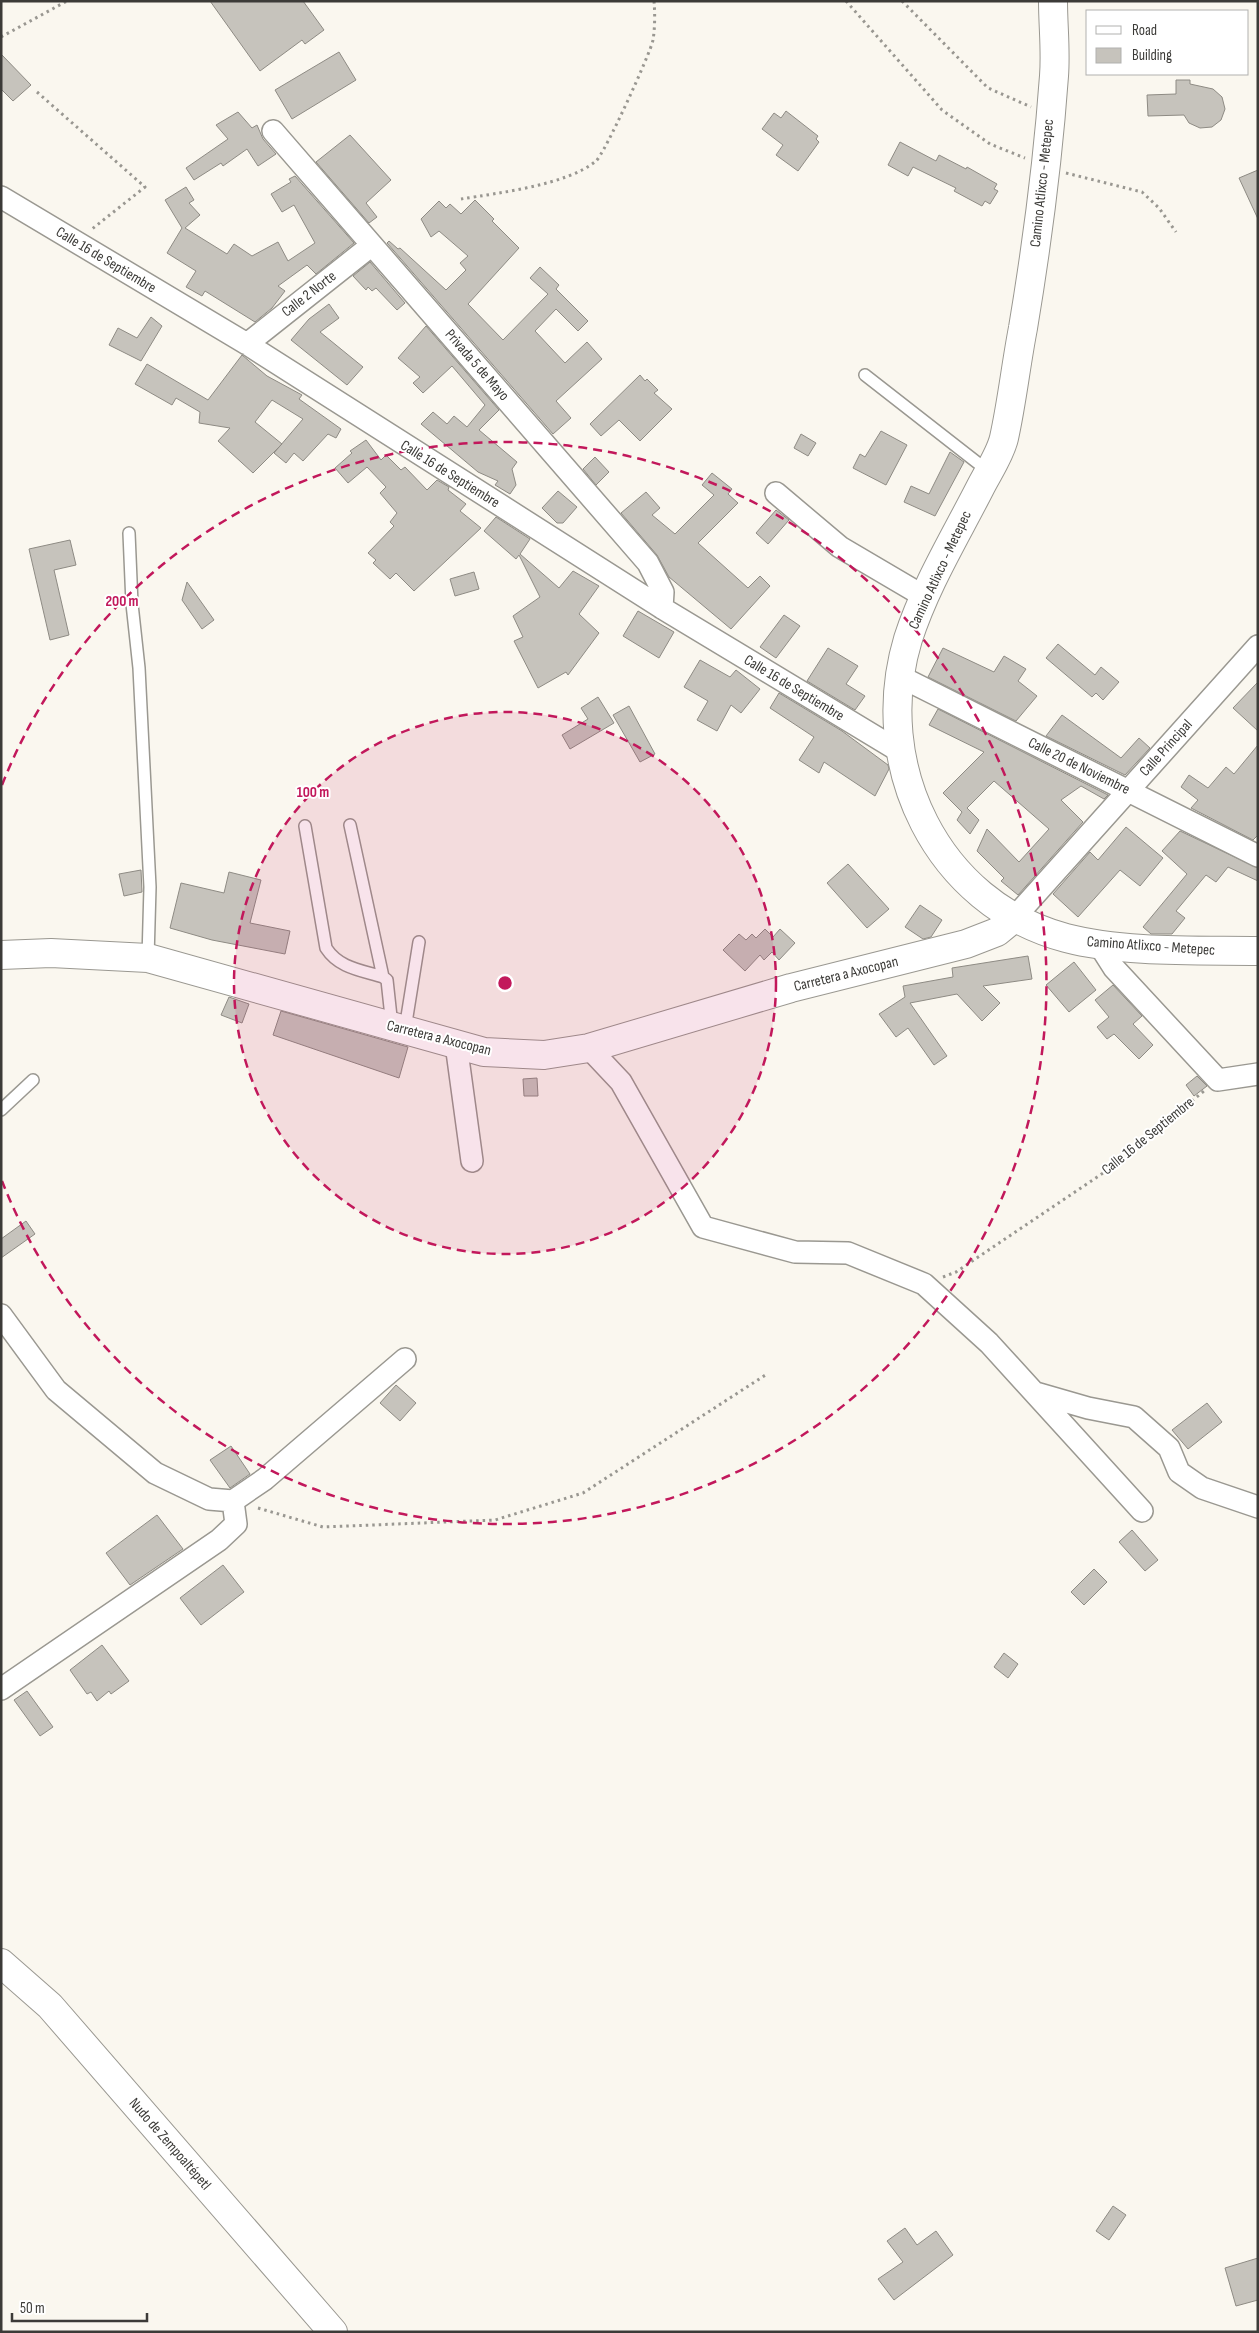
<svg xmlns="http://www.w3.org/2000/svg" width="1259" height="2333" viewBox="0 0 1259 2333" font-family="'Sofia Sans Condensed',sans-serif">
  <style>
    .building { fill: #c6c3bc; stroke: #8e8b84 }
    .lines { fill: none; stroke-linecap: round; stroke-linejoin: round }
    .lane-casing { stroke: #9a9891; stroke-width: 14 }
    .street-casing { stroke: #9a9891; stroke-width: 24 }
    .secondary-casing { stroke: #9a9891; stroke-width: 30 }
    .path { stroke: #999791; stroke-width: 3; stroke-dasharray: 2.5 4; stroke-linecap: butt }
    .lane { stroke: #fff; stroke-width: 11 }
    .street { stroke: #fff; stroke-width: 21 }
    .secondary { stroke: #fff; stroke-width: 28 }
    .ring { fill: none; stroke: #c2185b; stroke-width: 2.5; stroke-dasharray: 9 6 }
    .labels { text-anchor: middle; dominant-baseline: central; stroke-width: 4; stroke-linejoin: round; paint-order: stroke }
    .street-label { font-size: 15px; fill: #3c3b38; stroke: #fff }
    .centre { fill: #c2185b; stroke: #fff; stroke-width: 2.5 }
    .ring-label { font-size: 15px; text-anchor: middle; font-weight: bold; fill: #c2185b; stroke: #fff; stroke-width: 4; stroke-linejoin: round; paint-order: stroke }
  </style>
  <rect width="100%" height="100%" fill="#faf7ef"/>
  <path class="building" d="M 210,1 L 303,1 L 324,30 L 305,44 L 302,40 L 260,71 Z
    M 339,52 L 356,80 L 292,119 L 275,90 Z
    M 1,54 L 31,85 L 13,101 L 1,89 Z
    M 1176,80 L 1190,80 L 1190,84 L 1213,89 L 1222,97 L 1225,109 L 1221,120 L 1212,127 L 1200,128 L 1189,123 L 1184,115 L 1148,116 L 1147,95 L 1176,94 Z
    M 786,111 L 818,136 L 816,139 L 819,142 L 798,171 L 776,155 L 783,145 L 762,129 L 774,113 L 781,118 Z
    M 238,112 L 252,128 L 257,125 L 263,139 L 276,154 L 258,166 L 247,149 L 223,166 L 221,163 L 194,180 L 186,168 L 228,139 L 216,125 Z
    M 350,135 L 391,180 L 366,203 L 377,217 L 369,223 L 316,162 Z
    M 900,142 L 936,161 L 939,155 L 966,169 L 967,167 L 997,184 L 994,189 L 998,191 L 990,204 L 985,201 L 982,206 L 954,191 L 956,188 L 913,167 L 908,176 L 888,165 Z
    M 1258,170 L 1258,219 L 1239,178 Z
    M 295,176 L 354,243 L 316,274 L 307,265 L 278,286 L 285,291 L 272,308 L 255,322 L 205,291 L 202,296 L 186,287 L 196,271 L 167,253 L 182,228 L 165,200 L 186,187 L 194,200 L 189,203 L 200,215 L 185,228 L 227,254 L 234,244 L 252,256 L 278,242 L 288,261 L 315,243 L 294,205 L 282,212 L 271,194 L 291,182 L 289,179 Z
    M 475,200 L 494,219 L 492,221 L 519,248 L 468,304 L 503,340 L 548,294 L 530,278 L 540,267 L 559,285 L 556,289 L 588,321 L 578,331 L 556,309 L 535,331 L 565,363 L 587,342 L 602,359 L 556,401 L 571,418 L 553,434 L 387,243 L 389,241 L 398,249 L 400,248 L 446,290 L 466,270 L 460,263 L 468,256 L 439,231 L 431,237 L 421,219 L 439,201 L 446,208 L 450,204 L 461,214 Z
    M 370,262 L 405,303 L 397,310 L 376,288 L 372,291 L 368,287 L 366,290 L 353,276 Z
    M 329,304 L 339,318 L 320,332 L 363,367 L 347,385 L 291,340 L 309,319 Z
    M 151,317 L 162,326 L 141,361 L 109,345 L 118,328 L 137,338 Z
    M 426,326 L 499,410 L 479,430 L 517,462 L 512,469 L 516,485 L 510,494 L 495,485 L 498,481 L 478,472 L 421,424 L 433,412 L 447,424 L 454,416 L 467,427 L 485,405 L 452,366 L 423,393 L 413,383 L 420,377 L 398,358 Z
    M 242,355 L 267,376 L 302,395 L 299,399 L 341,429 L 336,438 L 328,434 L 303,461 L 294,453 L 286,463 L 274,453 L 303,419 L 272,400 L 255,422 L 282,444 L 253,473 L 218,441 L 230,428 L 199,423 L 200,412 L 176,398 L 172,405 L 135,384 L 147,364 L 208,400 Z
    M 640,375 L 645,381 L 647,379 L 658,390 L 654,393 L 672,409 L 640,441 L 619,420 L 601,436 L 590,424 Z
    M 881,431 L 907,445 L 886,485 L 853,468 L 860,454 L 865,457 Z
    M 801,434 L 816,443 L 808,456 L 794,448 Z
    M 366,440 L 381,460 L 386,455 L 401,470 L 405,467 L 427,490 L 437,480 L 449,487 L 448,490 L 466,504 L 460,511 L 481,528 L 414,591 L 396,573 L 390,579 L 373,563 L 376,560 L 368,553 L 394,526 L 390,522 L 397,513 L 380,493 L 386,487 L 367,467 L 348,483 L 335,468 L 352,453 L 350,451 Z
    M 950,452 L 964,462 L 935,516 L 904,502 L 911,486 L 929,494 Z
    M 595,457 L 609,472 L 596,485 L 583,469 Z
    M 712,473 L 732,489 L 728,494 L 738,503 L 698,543 L 748,588 L 760,576 L 770,586 L 731,629 L 669,577 L 657,555 L 621,513 L 646,492 L 660,508 L 652,515 L 675,534 L 714,495 L 702,485 Z
    M 558,491 L 577,507 L 563,523 L 557,523 L 542,508 Z
    M 776,510 L 789,520 L 768,544 L 756,533 Z
    M 496,517 L 530,539 L 520,554 L 559,588 L 573,571 L 599,586 L 579,614 L 599,633 L 568,675 L 566,672 L 538,688 L 514,641 L 523,637 L 513,616 L 540,597 L 519,555 L 516,559 L 484,531 Z
    M 70,540 L 76,565 L 54,570 L 69,635 L 50,640 L 29,549 Z
    M 474,572 L 479,589 L 455,596 L 450,579 Z
    M 187,582 L 214,620 L 202,629 L 182,600 Z
    M 638,611 L 674,632 L 659,658 L 623,636 Z
    M 784,615 L 800,626 L 776,658 L 760,647 Z
    M 1058,644 L 1095,675 L 1101,667 L 1119,682 L 1103,700 L 1096,693 L 1092,697 L 1046,658 Z
    M 828,648 L 858,666 L 846,684 L 865,696 L 855,710 L 807,681 Z
    M 943,648 L 994,672 L 1004,656 L 1026,669 L 1018,681 L 1037,696 L 1016,721 L 928,677 Z
    M 700,660 L 730,677 L 736,670 L 760,689 L 741,713 L 731,705 L 717,731 L 697,720 L 708,701 L 684,687 Z
    M 1258,682 L 1258,731 L 1233,708 Z
    M 779,693 L 842,731 L 888,765 L 889,769 L 875,796 L 824,762 L 819,773 L 799,760 L 814,737 L 770,708 Z
    M 598,697 L 614,723 L 570,749 L 562,735 L 588,719 L 581,708 Z
    M 629,706 L 655,754 L 640,762 L 613,715 Z
    M 938,709 L 1108,795 L 1104,799 L 1081,786 L 1061,800 L 1083,822 L 1018,895 L 1001,881 L 1004,878 L 977,851 L 987,829 L 1019,862 L 1049,829 L 994,781 L 967,808 L 979,820 L 970,834 L 957,820 L 962,812 L 943,793 L 984,752 L 929,725 Z
    M 1062,715 L 1121,758 L 1139,738 L 1150,748 L 1125,775 L 1046,736 Z
    M 1258,745 L 1258,835 L 1253,840 L 1193,809 L 1191,808 L 1198,800 L 1181,787 L 1189,775 L 1208,788 L 1226,767 L 1234,774 Z
    M 1126,827 L 1163,858 L 1140,886 L 1120,870 L 1078,917 L 1053,894 L 1090,852 L 1098,860 Z
    M 1180,831 L 1258,868 L 1258,881 L 1228,867 L 1216,882 L 1206,875 L 1176,911 L 1185,918 L 1172,934 L 1151,934 L 1143,927 L 1187,874 L 1162,851 Z
    M 848,864 L 889,909 L 867,928 L 827,883 Z
    M 141,870 L 142,892 L 124,896 L 119,874 Z
    M 229,872 L 261,880 L 250,923 L 290,931 L 285,954 L 212,940 L 170,928 L 181,883 L 224,893 Z
    M 920,905 L 942,920 L 931,937 L 923,939 L 905,927 Z
    M 765,929 L 773,937 L 780,929 L 795,943 L 779,960 L 772,952 L 764,960 L 760,955 L 745,971 L 723,950 L 739,934 L 746,940 L 752,934 L 756,938 Z
    M 1028,956 L 1032,979 L 983,986 L 1000,1003 L 982,1021 L 957,994 L 910,1003 L 947,1056 L 934,1065 L 908,1028 L 896,1037 L 879,1014 L 905,997 L 903,986 L 953,977 L 952,968 Z
    M 1074,962 L 1096,990 L 1069,1012 L 1046,985 Z
    M 1113,985 L 1142,1016 L 1133,1024 L 1153,1045 L 1139,1059 L 1114,1034 L 1107,1039 L 1097,1027 L 1109,1017 L 1095,1000 Z
    M 229,997 L 249,1004 L 242,1023 L 221,1015 Z
    M 281,1011 L 408,1047 L 399,1078 L 273,1035 Z
    M 1197,1076 L 1207,1086 L 1194,1096 L 1186,1085 Z
    M 537,1078 L 538,1096 L 524,1096 L 523,1079 Z
    M 26,1221 L 35,1234 L 1,1258 L 1,1239 Z
    M 396,1385 L 416,1403 L 400,1421 L 380,1403 Z
    M 1207,1403 L 1222,1422 L 1188,1449 L 1172,1430 Z
    M 231,1446 L 250,1474 L 230,1488 L 210,1460 Z
    M 157,1515 L 183,1549 L 130,1585 L 106,1553 Z
    M 1132,1530 L 1158,1560 L 1145,1571 L 1119,1542 Z
    M 223,1565 L 244,1592 L 201,1625 L 180,1598 Z
    M 1094,1569 L 1107,1582 L 1084,1605 L 1071,1592 Z
    M 102,1645 L 129,1681 L 111,1694 L 109,1691 L 97,1701 L 91,1692 L 87,1694 L 70,1670 Z
    M 1004,1653 L 1018,1664 L 1008,1678 L 994,1667 Z
    M 27,1691 L 53,1727 L 40,1736 L 14,1700 Z
    M 1113,2206 L 1126,2215 L 1109,2240 L 1096,2231 Z
    M 905,2228 L 917,2245 L 936,2231 L 953,2255 L 894,2300 L 878,2279 L 903,2262 L 887,2241 Z
    M 1258,2258 L 1258,2300 L 1236,2306 L 1225,2268 Z"/>
  <g class="lines">
    <g class="lane-casing">
      <path id="lane" d="M 865,375 L 988,471
        M 129,533 L 132,604 L 139,668 L 150,887 L 148,958
        M 350,825 L 383,977
        M 305,826 L 326,948 C 339,968 360,970 383,977 L 387,980 L 392,1026
        M 405,1029 L 419,942
        M 1,1110 L 33,1080"/>
    </g>
    <g class="street-casing">
      <path id="street" d="M 273,131 L 648,563 L 663,592 L 662,608
        M 1,197 L 247,344 L 662,608 L 899,751
        M 247,344 L 372,245
        M 776,493 L 840,547 L 925,597
        M 899,676 L 1258,856
        M 1014,918 L 1258,646
        M 1100,946 L 1114,968 L 1218,1080 L 1258,1074
        M 456,1044 L 472,1161
        M 589,1048 L 621,1082 L 703,1227 L 795,1252 L 848,1253 L 924,1284 L 989,1343 L 1142,1511
        M 1,1315 L 56,1390 L 155,1473 L 209,1499 L 233,1501 L 265,1479 L 405,1359
        M 1036,1393 L 1088,1408 L 1134,1417 L 1169,1448 L 1179,1472 L 1202,1488 L 1258,1507
        M 1,1689 L 219,1540 L 236,1524 L 233,1501"/>
    </g>
    <g class="secondary-casing">
      <path id="secondary" d="M 1053,1 C 1053,26 1056,51 1054,76 C 1048,160 1037,244 1023,328 C 1016,364 1012,402 1004,438 C 1000,455 988,472 980,488 C 955,537 925,586 908,639 C 870,765 937,904 1066,938 C 1123,953 1198,950 1258,951
        M 1,955 L 51,953 L 148,958 L 484,1052 L 544,1055 L 589,1048 L 791,988 L 966,944 L 997,932 L 1014,918
        M 1,1963 L 50,2006 L 333,2332"/>
    </g>
    <path class="path" d="M 846,1 L 942,110 L 990,144 L 1025,158
      M 902,1 L 988,88 L 1031,107
      M 1,37 L 67,1
      M 37,92 L 145,187 L 92,229
      M 1066,173 L 1142,192 L 1159,208 L 1176,232
      M 461,199 C 498,193 567,185 596,161 C 604,155 651,52 653,40 C 655,28 655,13 654,1
      M 943,1277 L 956,1272 L 1112,1167 L 1204,1091
      M 258,1508 L 323,1527 L 495,1520 L 583,1493 L 767,1374"/>
    <use href="#lane" class="lane"/>
    <use href="#street" class="street"/>
    <use href="#secondary" class="secondary"/>
  </g>
  <circle cx="505" cy="983" r="271" fill="#c2185b" fill-opacity=".12"/>
  <g class="ring">
    <circle cx="505" cy="983" r="271"/>
    <path d="M2 785A541 541 0 1 1 2 1181"/>
  </g>
  <g class="labels">
    <g class="street-label">
      <text transform="translate(1042 183) rotate(-84)">Camino Atlixco - Metepec</text>
      <text transform="translate(106 260) rotate(31)">Calle 16 de Septiembre</text>
      <text transform="translate(309 294) rotate(-38)">Calle 2 Norte</text>
      <text transform="translate(477 365) rotate(49)">Privada 5 de Mayo</text>
      <text transform="translate(450 474) rotate(32)">Calle 16 de Septiembre</text>
      <text transform="translate(940 570) rotate(-65)">Camino Atlixco - Metepec</text>
      <text transform="translate(794 688) rotate(31)">Calle 16 de Septiembre</text>
      <text transform="translate(1166 748) rotate(-48)">Calle Principal</text>
      <text transform="translate(1079 766) rotate(26)">Calle 20 de Noviembre</text>
      <text transform="translate(1151 946) rotate(4)">Camino Atlixco - Metepec</text>
      <text transform="translate(846 974) rotate(-14)">Carretera a Axocopan</text>
      <text transform="translate(439 1038) rotate(14)">Carretera a Axocopan</text>
      <text transform="translate(1148 1136) rotate(-39)">Calle 16 de Septiembre</text>
      <text transform="translate(170 2144) rotate(49)">Nudo de Zempoaltépetl</text>
    </g>
  </g>
  <circle cx="505" cy="983" r="8" class="centre"/>
  <g class="ring-label">
    <text x="122" y="606">200 m</text>
    <text x="313" y="797">100 m</text>
  </g>
  <rect width="1259" height="2333" fill="none" stroke="#3c3b38" stroke-width="5"/>
  <rect x="1086" y="10" width="162" height="65" fill="#ffffff" stroke="#b1b1af"/>
  <rect x="1096" y="26" width="25" height="8" fill="#ffffff" stroke="#b1b1af"/>
  <text x="1132" y="35" font-size="15" fill="#3c3b38">Road</text>
  <rect x="1096" y="48" width="25" height="15" fill="#c6c3bc" stroke="#b1b1af"/>
  <text x="1132" y="60" font-size="15" fill="#3c3b38">Building</text>
  <path d="M12 2313v8h135v-8" fill="none" stroke="#3c3b38" stroke-width="2.5"/>
  <text x="20" y="2313" font-size="15" fill="#3c3b38" stroke="#ffffff" stroke-width="4" paint-order="stroke">50 m</text>
</svg>
